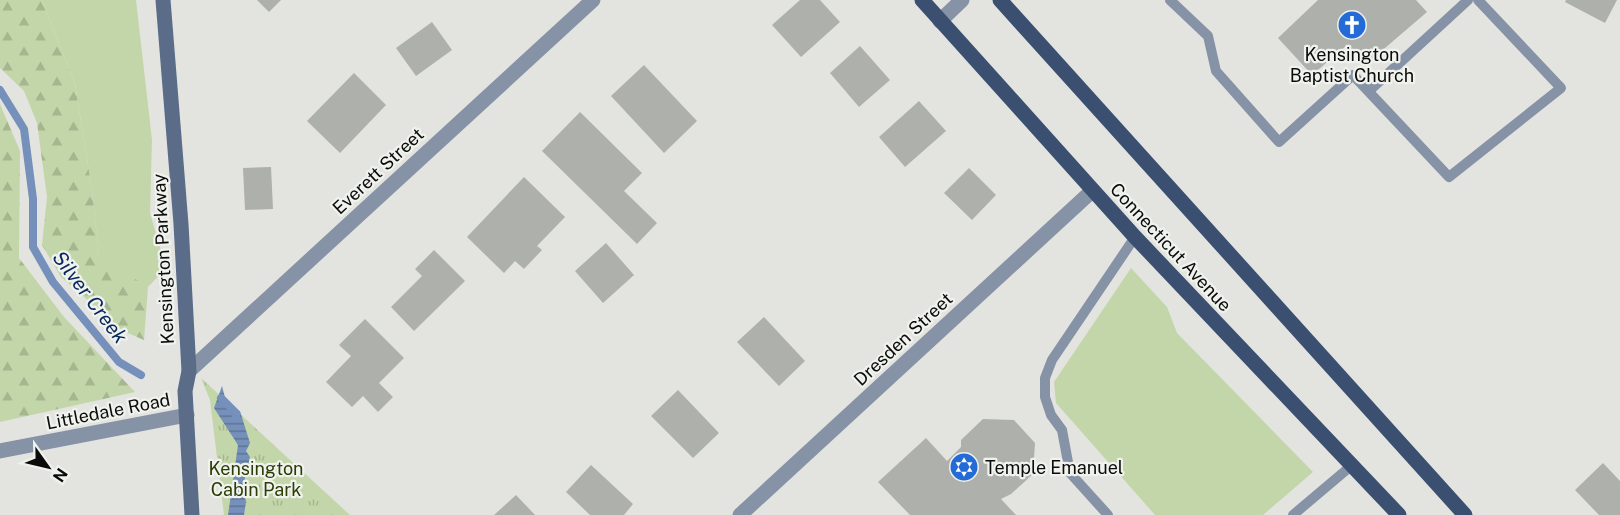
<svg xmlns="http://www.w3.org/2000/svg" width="1620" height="515" viewBox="0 0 1620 515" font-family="'Public Sans',sans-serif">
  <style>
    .green { fill: #c3d6a9 }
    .forest { fill: url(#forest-firs) }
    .park { fill: url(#park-tufts) }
    .water { fill: url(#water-rules) }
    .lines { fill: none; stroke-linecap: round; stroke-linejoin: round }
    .stream { stroke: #7590ba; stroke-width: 8 }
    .building { fill: #aeb0ac }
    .lane { stroke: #8693a6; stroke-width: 10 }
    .street { stroke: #8693a6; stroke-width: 15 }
    .secondary { stroke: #5a6c87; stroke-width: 15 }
    .primary { stroke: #3b5070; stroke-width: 15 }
    .labels { text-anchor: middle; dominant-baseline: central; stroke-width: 4.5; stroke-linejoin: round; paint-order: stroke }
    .poi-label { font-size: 18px; fill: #0b0c0a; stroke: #f0f2ee }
    .street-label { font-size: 18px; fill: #0b0c0a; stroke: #f0f2ee }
    .park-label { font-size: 18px; fill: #2b3d05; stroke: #f0f2ee }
    .water-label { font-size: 20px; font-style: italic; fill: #05275b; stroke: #f0f2ee }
  </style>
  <defs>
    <pattern id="forest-firs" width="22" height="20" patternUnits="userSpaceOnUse" patternTransform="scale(1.5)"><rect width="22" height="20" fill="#c3d6a9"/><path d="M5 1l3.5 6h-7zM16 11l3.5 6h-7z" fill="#a6b690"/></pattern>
    <pattern id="park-tufts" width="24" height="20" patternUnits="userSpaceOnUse" patternTransform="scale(1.5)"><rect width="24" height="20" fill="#c3d6a9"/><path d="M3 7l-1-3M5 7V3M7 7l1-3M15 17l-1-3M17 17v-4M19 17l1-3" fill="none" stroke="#a6b690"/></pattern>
    <pattern id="water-rules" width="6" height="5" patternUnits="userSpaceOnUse" patternTransform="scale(1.5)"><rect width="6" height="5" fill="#7590ba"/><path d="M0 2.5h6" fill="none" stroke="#5e7495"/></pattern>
  </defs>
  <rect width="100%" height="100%" fill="#e3e4e0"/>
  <path class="green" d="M 42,0 L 136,0 L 152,140 L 150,213 L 166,268 L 148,287 L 99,257 L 92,190 L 75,84 Z
    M 1131,268 L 1167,307 L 1177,333 L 1313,472 L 1263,515 L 1155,515 L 1056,403 L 1054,382 Z"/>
  <path class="forest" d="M 0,0 L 42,0 L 75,84 L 92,190 L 99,256 L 148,287 L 144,340 L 123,331 L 61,277 L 42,245 L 47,197 L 37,123 L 24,91 L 0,68 Z
    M 0,104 L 20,151 L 19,258 L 64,317 L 135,392 L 0,422 Z"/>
  <path class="park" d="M 201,378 L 350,515 L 224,515 L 210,400 Z"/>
  <path class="water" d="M 222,386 L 228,409 L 240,411 L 250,443 L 246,451 L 250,457 L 243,487 L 246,502 L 244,515 L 228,515 L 238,445 L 214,408 Z"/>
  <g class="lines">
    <path class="stream" d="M 0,90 L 24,129 L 33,199 L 33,247 L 53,282 L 119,362 L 141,375
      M 221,398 L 236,413 L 236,418"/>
  </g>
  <path class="building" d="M 257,0 L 281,0 L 269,12 Z
    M 800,0 L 820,0 L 840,22 L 801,57 L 772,25 Z
    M 1318,0 L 1416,0 L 1427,12 L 1364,66 L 1346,46 L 1312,75 L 1278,38 Z
    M 1566,0 L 1617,0 L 1605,23 L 1565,2 Z
    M 432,22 L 452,50 L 416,76 L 396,48 Z
    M 860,46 L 890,80 L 859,107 L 830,73 Z
    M 644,65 L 697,121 L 664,153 L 611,96 Z
    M 354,73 L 386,105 L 340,153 L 307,121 Z
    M 919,101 L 946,131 L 905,167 L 879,137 Z
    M 580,112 L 642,173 L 624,191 L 657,223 L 637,244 L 542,151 Z
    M 271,167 L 273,209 L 245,210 L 243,168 Z
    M 969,168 L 996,195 L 972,220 L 944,193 Z
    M 524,177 L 565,217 L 537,246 L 542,250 L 524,269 L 515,261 L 504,273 L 467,237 Z
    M 606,243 L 634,275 L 603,303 L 575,271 Z
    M 434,250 L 465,281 L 414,331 L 391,307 L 422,276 L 415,269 Z
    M 764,317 L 805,361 L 779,386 L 737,342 Z
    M 365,319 L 404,358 L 379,383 L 393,397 L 378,412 L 363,396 L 352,407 L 326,382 L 351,356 L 339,345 Z
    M 678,390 L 719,433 L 693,458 L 651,416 Z
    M 983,419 L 1014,420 L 1035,443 L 1033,474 L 1011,494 L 1001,499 L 1016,515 L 910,515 L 878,482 L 926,438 L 947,461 L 961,447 L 961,440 Z
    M 1603,463 L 1620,481 L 1620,515 L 1599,515 L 1575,490 Z
    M 591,465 L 633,504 L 624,515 L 590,515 L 566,492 Z
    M 516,495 L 535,515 L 494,515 Z"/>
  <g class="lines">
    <path class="lane" d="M 1170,0 L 1208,36 L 1216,71 L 1279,142 L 1353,75 L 1449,177 L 1561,88 L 1478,0
      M 1369,91 L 1468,0
      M 1108,515 L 1070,473 L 1062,430 L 1051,415 L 1045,397 L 1045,378 L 1052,360 L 1135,237
      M 1293,515 L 1351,466"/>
    <path class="street" d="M 940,21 L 962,0
      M 189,371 L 593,0
      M 0,451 L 187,415
      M 740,515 L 1092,191"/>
    <path class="secondary" d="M 163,0 L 181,224 L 189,371 L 185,391 L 192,515"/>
    <path class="primary" d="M 922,0 L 1135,237 L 1399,515
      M 1000,0 L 1465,515"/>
  </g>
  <defs>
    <g id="church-disc" transform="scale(1.5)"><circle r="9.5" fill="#246bd7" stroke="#f0f2ee"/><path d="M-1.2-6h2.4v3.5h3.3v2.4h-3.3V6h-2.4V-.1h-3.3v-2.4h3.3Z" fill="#fff"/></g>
    <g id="synagogue-disc" transform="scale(1.5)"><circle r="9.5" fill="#246bd7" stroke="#f0f2ee"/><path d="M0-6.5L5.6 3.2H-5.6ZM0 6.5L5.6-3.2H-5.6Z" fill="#fff"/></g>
  </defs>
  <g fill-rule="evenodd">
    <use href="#church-disc" x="1352" y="25"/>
    <use href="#synagogue-disc" x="964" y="467"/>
  </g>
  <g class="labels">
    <g class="poi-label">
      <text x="1352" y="54">Kensington<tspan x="1352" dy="21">Baptist Church</tspan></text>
      <text x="985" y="467" text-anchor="start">Temple Emanuel</text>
    </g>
    <g class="street-label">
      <text transform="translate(378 171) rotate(-43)">Everett Street</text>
      <text transform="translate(1171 247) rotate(47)">Connecticut Avenue</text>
      <text transform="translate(163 259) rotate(-93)">Kensington Parkway</text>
      <text transform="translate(903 339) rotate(-43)">Dresden Street</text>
      <text transform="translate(108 411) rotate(-11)">Littledale Road</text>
    </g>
    <g class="park-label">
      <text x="256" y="468">Kensington<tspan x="256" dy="21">Cabin Park</tspan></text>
    </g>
    <g class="water-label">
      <text transform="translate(90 297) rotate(53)">Silver Creek</text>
    </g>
  </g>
  <g transform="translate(48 467) rotate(124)" stroke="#f0f2ee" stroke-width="4.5" paint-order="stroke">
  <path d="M0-4.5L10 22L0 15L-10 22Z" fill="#0b0c0a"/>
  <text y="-9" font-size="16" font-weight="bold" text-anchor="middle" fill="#0b0c0a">N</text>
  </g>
</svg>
